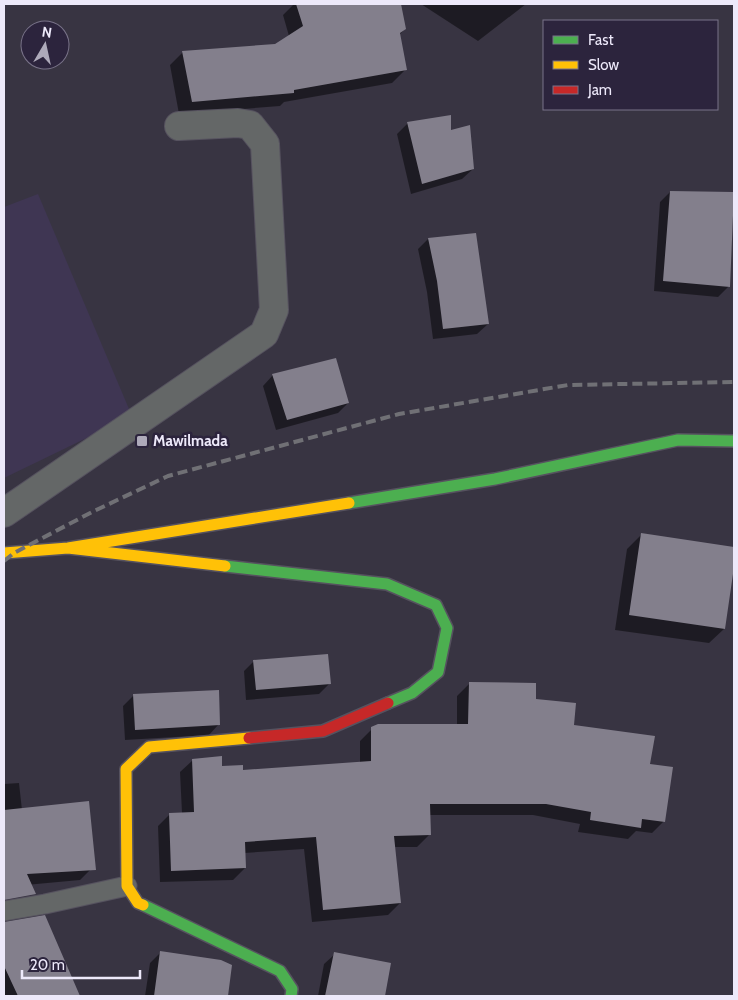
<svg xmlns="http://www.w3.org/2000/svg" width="738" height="1000" viewBox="0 0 738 1000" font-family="Cabin,sans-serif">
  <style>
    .built { fill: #3f3653 }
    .shadow { fill: #0007 }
    .building { fill: #837f8c }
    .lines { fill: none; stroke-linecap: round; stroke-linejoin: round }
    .lane-casing { stroke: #56525f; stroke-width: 21 }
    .street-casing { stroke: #56525f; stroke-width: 30 }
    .fast-casing { stroke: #56525f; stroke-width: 14 }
    .slow-casing { stroke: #56525f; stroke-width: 14 }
    .jam-casing { stroke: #56525f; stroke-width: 14 }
    .lane { stroke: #646767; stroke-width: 19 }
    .street { stroke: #646767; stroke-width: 28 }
    .fast { stroke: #4caf50; stroke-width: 11 }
    .slow { stroke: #ffc107; stroke-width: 11 }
    .jam { stroke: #c62828; stroke-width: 11 }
    .rail { stroke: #707075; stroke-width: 4; stroke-dasharray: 10 5; stroke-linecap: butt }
    .poi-dot { fill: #aeaaba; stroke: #2c243d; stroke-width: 2 }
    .labels { text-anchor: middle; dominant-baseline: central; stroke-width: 5; stroke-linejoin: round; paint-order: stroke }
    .poi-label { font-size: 15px; font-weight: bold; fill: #ede9fa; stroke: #2c243d; text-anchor: start }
  </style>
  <rect width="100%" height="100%" fill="#383442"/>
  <path class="built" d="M 38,194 L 132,416 L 4,478 L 4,207 Z"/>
  <path class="shadow" d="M 294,4 L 399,4 L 405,29 L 399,35 L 405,70 L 392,83 L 284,102 L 280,106 L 179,114 L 170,65 L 183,52 L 275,45 L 289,36 L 283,15 Z
    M 421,4 L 526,4 L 478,41 Z
    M 408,123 L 450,131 L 473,169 L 462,179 L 411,194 L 397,134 Z
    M 670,192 L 734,193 L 729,286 L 718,297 L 654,291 L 660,202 Z
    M 428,239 L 488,324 L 477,334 L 433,339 L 427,292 L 418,249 Z
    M 273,375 L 348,403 L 338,413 L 276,430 L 263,386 Z
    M 642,534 L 734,548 L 734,559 L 724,629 L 709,643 L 615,630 L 627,549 Z
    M 254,661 L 329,684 L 319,694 L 246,700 L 244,671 Z
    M 469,684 L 535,700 L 573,726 L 649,765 L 664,821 L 652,833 L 636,831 L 628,839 L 578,832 L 580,824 L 533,815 L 429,815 L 429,835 L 417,847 L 394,847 L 400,903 L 388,915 L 312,922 L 304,849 L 244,853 L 245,868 L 233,880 L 160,882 L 158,826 L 170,814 L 182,813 L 180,772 L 193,760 L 242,771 L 360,763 L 360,741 L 372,729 L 457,725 L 457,696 Z
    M 133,696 L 219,724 L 209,735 L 125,740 L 123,706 Z
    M 19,783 L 22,810 L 94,866 L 80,880 L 4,887 L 4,784 Z
    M 44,917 L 79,996 L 4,996 L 4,923 Z
    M 161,952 L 231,966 L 226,996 L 145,996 L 150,963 Z
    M 335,954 L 390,964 L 383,996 L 318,996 L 324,964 Z"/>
  <path class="building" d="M 296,4 L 401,4 L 406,29 L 400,33 L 407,70 L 294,90 L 294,93 L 192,102 L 182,51 L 275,44 L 303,26 Z
    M 451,115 L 451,130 L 470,125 L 474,169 L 422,184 L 407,122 Z
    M 670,191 L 734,192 L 730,287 L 663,281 Z
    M 476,233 L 489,324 L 443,329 L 437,281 L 428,238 Z
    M 336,358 L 349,403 L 287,420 L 272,374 Z
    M 641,533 L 734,547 L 734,567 L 725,629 L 629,615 Z
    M 328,654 L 331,684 L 256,690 L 253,660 Z
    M 469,682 L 536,683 L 536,699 L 576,703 L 574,725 L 655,736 L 650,764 L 673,767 L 665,822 L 642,819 L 641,828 L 590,820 L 591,812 L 546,804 L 430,804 L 431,835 L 394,836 L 401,903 L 323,910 L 316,837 L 245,842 L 246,868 L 171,871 L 169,813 L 194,812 L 192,759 L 222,756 L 222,766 L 243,765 L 243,770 L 371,761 L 371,727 L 378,724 L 468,724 Z
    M 219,690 L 220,725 L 135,730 L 133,694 Z
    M 89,801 L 96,870 L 27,874 L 36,894 L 4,900 L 4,810 Z
    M 45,915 L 80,996 L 18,996 L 4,966 L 4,922 Z
    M 160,951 L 221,960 L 232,965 L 228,996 L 154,996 Z
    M 334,952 L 391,963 L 385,996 L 325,996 Z"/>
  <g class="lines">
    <g class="lane-casing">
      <path id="lane" d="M 4,911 L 45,904 L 127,886"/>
    </g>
    <g class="street-casing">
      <path id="street" d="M 4,513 L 264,334 L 274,310 L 265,144 L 250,125 L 238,123 L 179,126"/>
    </g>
    <g class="fast-casing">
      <path id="fast" d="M 349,503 L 495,479 L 678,440 L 734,441
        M 225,566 L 387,584 L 436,605 L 447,628 L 438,672 L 412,693 L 388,703
        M 143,905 L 280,971 L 292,989 L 291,996"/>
    </g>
    <g class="slow-casing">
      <path id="slow" d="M 68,548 L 225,566
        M 4,553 L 68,548 L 349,503
        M 143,905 L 138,903 L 127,886 L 126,769 L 149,747 L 249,738"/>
    </g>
    <g class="jam-casing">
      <path id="jam" d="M 249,738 L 323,731 L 388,703"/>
    </g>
    <use href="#lane" class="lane"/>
    <use href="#street" class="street"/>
    <use href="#fast" class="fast"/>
    <use href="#slow" class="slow"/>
    <use href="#jam" class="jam"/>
    <path class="rail" d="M 4,561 L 14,553 L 92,512 L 168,476 L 399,414 L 568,385 L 734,382"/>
  </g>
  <rect class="poi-dot" x="136" y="435" width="12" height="12" rx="2.5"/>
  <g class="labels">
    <g class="poi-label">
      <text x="153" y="441">Mawilmada</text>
    </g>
  </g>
  <rect width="738" height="1000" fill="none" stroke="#ede9fa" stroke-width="10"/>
  <rect x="543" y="20" width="175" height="90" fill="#2c243d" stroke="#797389"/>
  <rect x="553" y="36" width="25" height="8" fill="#4caf50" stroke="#797389"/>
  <text x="588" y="45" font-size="15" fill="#ede9fa">Fast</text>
  <rect x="553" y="61" width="25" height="8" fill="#ffc107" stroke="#797389"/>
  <text x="588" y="70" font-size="15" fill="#ede9fa">Slow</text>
  <rect x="553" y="86" width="25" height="8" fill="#c62828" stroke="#797389"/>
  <text x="588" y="95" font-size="15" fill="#ede9fa">Jam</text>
  <g transform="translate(45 45) rotate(9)"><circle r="24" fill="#2c243d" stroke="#797389"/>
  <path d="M0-4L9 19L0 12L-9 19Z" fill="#aeaaba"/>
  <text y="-8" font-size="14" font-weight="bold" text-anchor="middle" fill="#ede9fa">N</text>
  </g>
  <path d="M22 970v8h118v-8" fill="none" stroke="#ede9fa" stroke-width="2.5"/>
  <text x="30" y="970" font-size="15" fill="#ede9fa" stroke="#2c243d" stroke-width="4" paint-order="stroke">20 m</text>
</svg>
